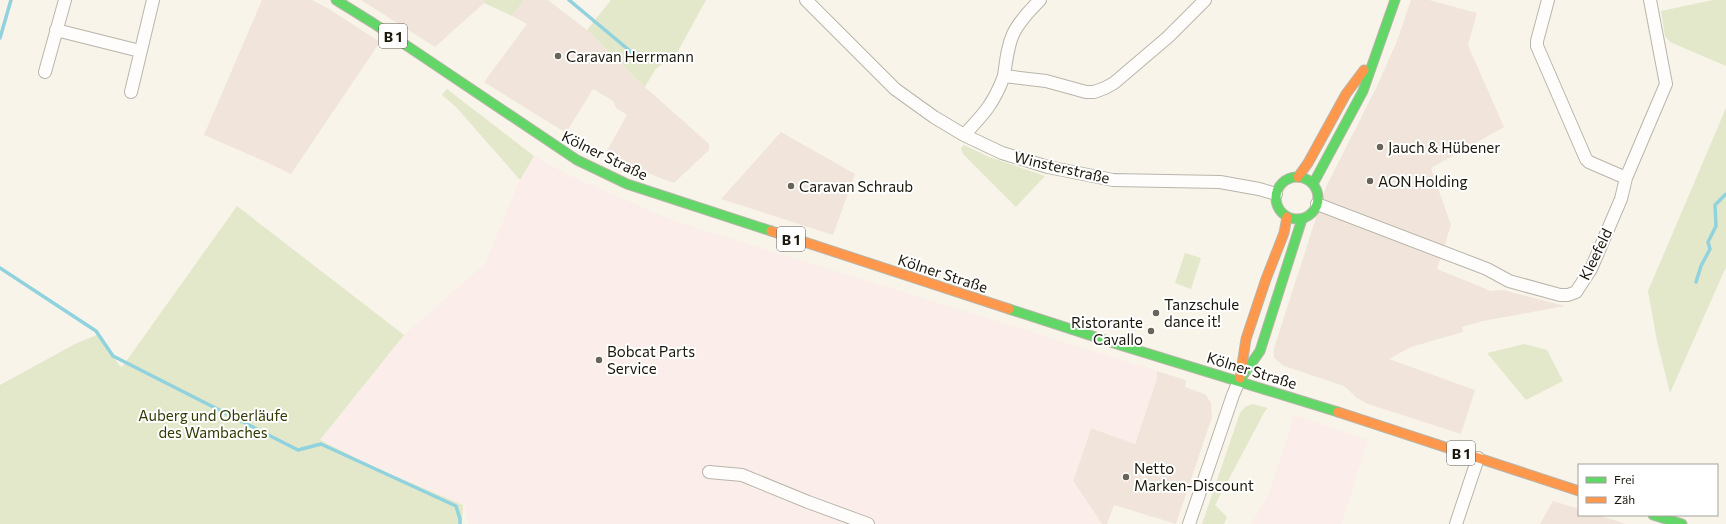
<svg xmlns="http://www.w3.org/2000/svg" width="1726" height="524" viewBox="0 0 1726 524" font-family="Commissioner,sans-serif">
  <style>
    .commercial { fill: #f1e5db }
    .industrial { fill: #fbede9 }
    .green { fill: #e3e8ca }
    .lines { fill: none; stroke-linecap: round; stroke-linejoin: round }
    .stream { stroke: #90d2de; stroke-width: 3.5 }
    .street-casing { stroke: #b9b5aa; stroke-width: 14 }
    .fast-casing { stroke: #b9b5aa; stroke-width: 11 }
    .slow-casing { stroke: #b9b5aa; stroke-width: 11 }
    .street { stroke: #fefdfc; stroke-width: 12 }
    .fast { stroke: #63d668; stroke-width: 9 }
    .slow { stroke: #ff974d; stroke-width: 9 }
    .poi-dot { fill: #686459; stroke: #fff; stroke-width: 1.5 }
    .labels { text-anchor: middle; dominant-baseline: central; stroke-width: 4; stroke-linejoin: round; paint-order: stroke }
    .shield { fill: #fff; stroke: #5f5d54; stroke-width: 1 }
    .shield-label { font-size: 14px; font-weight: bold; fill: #1b170b }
    .poi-label { font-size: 15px; fill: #1b170b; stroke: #fff; text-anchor: start }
    .street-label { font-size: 15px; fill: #1b170b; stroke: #fff }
    .park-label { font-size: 15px; fill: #323c05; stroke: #fff }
  </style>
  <rect width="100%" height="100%" fill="#f8f4e9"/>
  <path class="commercial" d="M 262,0 L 312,0 L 329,9 L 380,42 L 291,174 L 264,161 L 204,135 Z
    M 361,0 L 484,0 L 484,3 L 435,47 Z
    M 524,0 L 548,0 L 587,30 L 645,87 L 709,144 L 709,150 L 674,183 L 626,165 L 605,154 L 627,115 L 616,108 L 613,101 L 593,89 L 566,133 L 484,82 L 527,24 L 512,16 Z
    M 1411,0 L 1429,0 L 1477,13 L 1468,45 L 1504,127 L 1431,168 L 1451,225 L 1437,269 L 1491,291 L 1503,290 L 1565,306 L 1483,321 L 1462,327 L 1463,332 L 1411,347 L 1389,359 L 1475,390 L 1461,434 L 1368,404 L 1357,398 L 1344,386 L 1284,366 L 1274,358 L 1274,348 L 1326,187 L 1376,88 L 1397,41 Z
    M 781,132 L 855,174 L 833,235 L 721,199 Z
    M 1157,371 L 1186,380 L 1185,387 L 1205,394 L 1211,403 L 1212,417 L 1176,524 L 1114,505 L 1107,524 L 1102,524 L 1073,481 L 1091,428 L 1135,444 L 1157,378 Z
    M 1553,501 L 1579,509 L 1579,515 L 1598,515 L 1626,524 L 1540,524 Z"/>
  <path class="industrial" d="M 534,156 L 566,174 L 677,222 L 1157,371 L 1157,378 L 1135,444 L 1091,428 L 1073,481 L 1102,524 L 468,524 L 465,506 L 319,442 L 404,335 L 485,264 L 520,180 Z
    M 1294,415 L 1368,440 L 1341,524 L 1251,524 L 1270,492 Z"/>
  <path class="green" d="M 484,0 L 524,0 L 512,16 L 484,3 Z
    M 611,0 L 706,0 L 678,51 L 655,70 L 645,87 L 587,30 Z
    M 1713,0 L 1726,0 L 1726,66 L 1670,42 L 1665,36 L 1661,11 Z
    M 447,89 L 534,156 L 520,180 L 456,107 L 442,95 Z
    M 1726,108 L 1726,267 L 1670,393 L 1657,341 L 1648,291 Z
    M 964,145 L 989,157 L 1045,176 L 1016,207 L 963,154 L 961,148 Z
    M 237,206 L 404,335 L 320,440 L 378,469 L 463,505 L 462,524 L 0,524 L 0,385 L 75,344 L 99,334 L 119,365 L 122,367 Z
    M 1185,253 L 1201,258 L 1191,289 L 1175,283 Z
    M 1524,344 L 1547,350 L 1563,381 L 1526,400 L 1487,353 Z
    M 1252,404 L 1268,408 L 1265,411 L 1215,505 L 1227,517 L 1224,524 L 1202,524 L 1240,413 L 1245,407 Z"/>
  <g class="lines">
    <path class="stream" d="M 569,0 L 642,61
      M 0,38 L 11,0
      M 0,268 L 96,331 L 113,356 L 298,450 L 321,444 L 456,506 L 460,519 L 460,524
      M 1696,282 L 1701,266 L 1710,249 L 1708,242 L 1716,226 L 1715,205 L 1726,194"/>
    <g class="street-casing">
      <path id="street" d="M 806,0 L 895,89 L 934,117 L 964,135 L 1002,153 L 1048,167 L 1113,180 L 1220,182 L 1259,189 L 1276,194
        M 1040,0 C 1011,29 1009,37 1004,76 L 1046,81 L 1086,92 L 1094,92 L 1105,88 L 1114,83 L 1168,37 L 1205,0
        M 1548,0 L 1537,41 L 1537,46 L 1586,159 L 1589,162 L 1626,178
        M 56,30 L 140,51
        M 45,72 L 65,0
        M 131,92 L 153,0
        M 964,135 C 984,114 994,103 1004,76
        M 1317,204 L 1487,269 L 1509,281 L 1560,295 L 1568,295 L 1576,292 L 1591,269 L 1621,199 L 1626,178 L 1666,84 L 1650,0
        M 709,472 L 742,475 L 808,502 L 868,524
        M 1189,524 L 1233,395 L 1239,381
        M 1456,524 L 1478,458"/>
    </g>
    <g class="fast-casing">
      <path id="fast" d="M 336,0 L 373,23 L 577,160 L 627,184 L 771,231
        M1276 198a21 21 0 1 1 42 0a21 21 0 1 1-42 0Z
        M 1313,184 L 1363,91 L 1395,0
        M 1009,309 L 1120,345 L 1338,412
        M 1239,381 L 1260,351 L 1302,219
        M 1653,515 L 1682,524"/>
    </g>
    <g class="slow-casing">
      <path id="slow" d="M 1298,177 L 1308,163 L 1346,94 L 1364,70
        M 771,231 L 1009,309
        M 1240,378 L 1246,339 L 1266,279 L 1284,233 L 1287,217
        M 1338,412 L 1579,491"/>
    </g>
    <use href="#street" class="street"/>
    <use href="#fast" class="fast"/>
    <use href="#slow" class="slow"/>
  </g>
  <g class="poi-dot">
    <circle cx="558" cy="56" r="4"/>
    <circle cx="1380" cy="147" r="4"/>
    <circle cx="1370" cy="181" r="4"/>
    <circle cx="791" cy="186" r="4"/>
    <circle cx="1156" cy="313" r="4"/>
    <circle cx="1151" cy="331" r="4"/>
    <circle cx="599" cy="360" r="4"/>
    <circle cx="1126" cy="477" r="4"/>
  </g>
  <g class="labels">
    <g class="shield">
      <rect x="379" y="24" width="28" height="24" rx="3"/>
      <rect x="777" y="227" width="28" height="24" rx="3"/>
      <rect x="1447" y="441" width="28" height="24" rx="3"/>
    </g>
    <g class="shield-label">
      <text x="393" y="36">B 1</text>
      <text x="791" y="239">B 1</text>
      <text x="1461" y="453">B 1</text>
    </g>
    <g class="poi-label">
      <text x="566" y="56">Caravan Herrmann</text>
      <text x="1388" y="147">Jauch &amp; Hübener</text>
      <text x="1378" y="181">AON Holding</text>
      <text x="799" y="186">Caravan Schraub</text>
      <text x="1164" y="304">Tanzschule<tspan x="1164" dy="17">dance it!</tspan></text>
      <text x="1143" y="322" text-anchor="end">Ristorante<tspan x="1143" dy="17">Cavallo</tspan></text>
      <text x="607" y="351">Bobcat Parts<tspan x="607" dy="17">Service</tspan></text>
      <text x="1134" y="468">Netto<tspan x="1134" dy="17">Marken-Discount</tspan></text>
    </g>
    <g class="street-label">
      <text transform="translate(605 155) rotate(26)">Kölner Straße</text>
      <text transform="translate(1062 167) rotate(13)">Winsterstraße</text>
      <text transform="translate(1595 254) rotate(-64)">Kleefeld</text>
      <text transform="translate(943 273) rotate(18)">Kölner Straße</text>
      <text transform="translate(1252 370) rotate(17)">Kölner Straße</text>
    </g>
    <g class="park-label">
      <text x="213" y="415">Auberg und Oberläufe<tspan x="213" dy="17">des Wambaches</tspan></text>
    </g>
  </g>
  <rect x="1578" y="464" width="140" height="52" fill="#ffffff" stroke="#a4a29d"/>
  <rect x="1586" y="477" width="20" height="6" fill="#63d668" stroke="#a4a29d"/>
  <text x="1614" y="484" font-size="12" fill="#1b170b">Frei</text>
  <rect x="1586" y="497" width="20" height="6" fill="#ff974d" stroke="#a4a29d"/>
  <text x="1614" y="504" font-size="12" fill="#1b170b">Zäh</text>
</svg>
